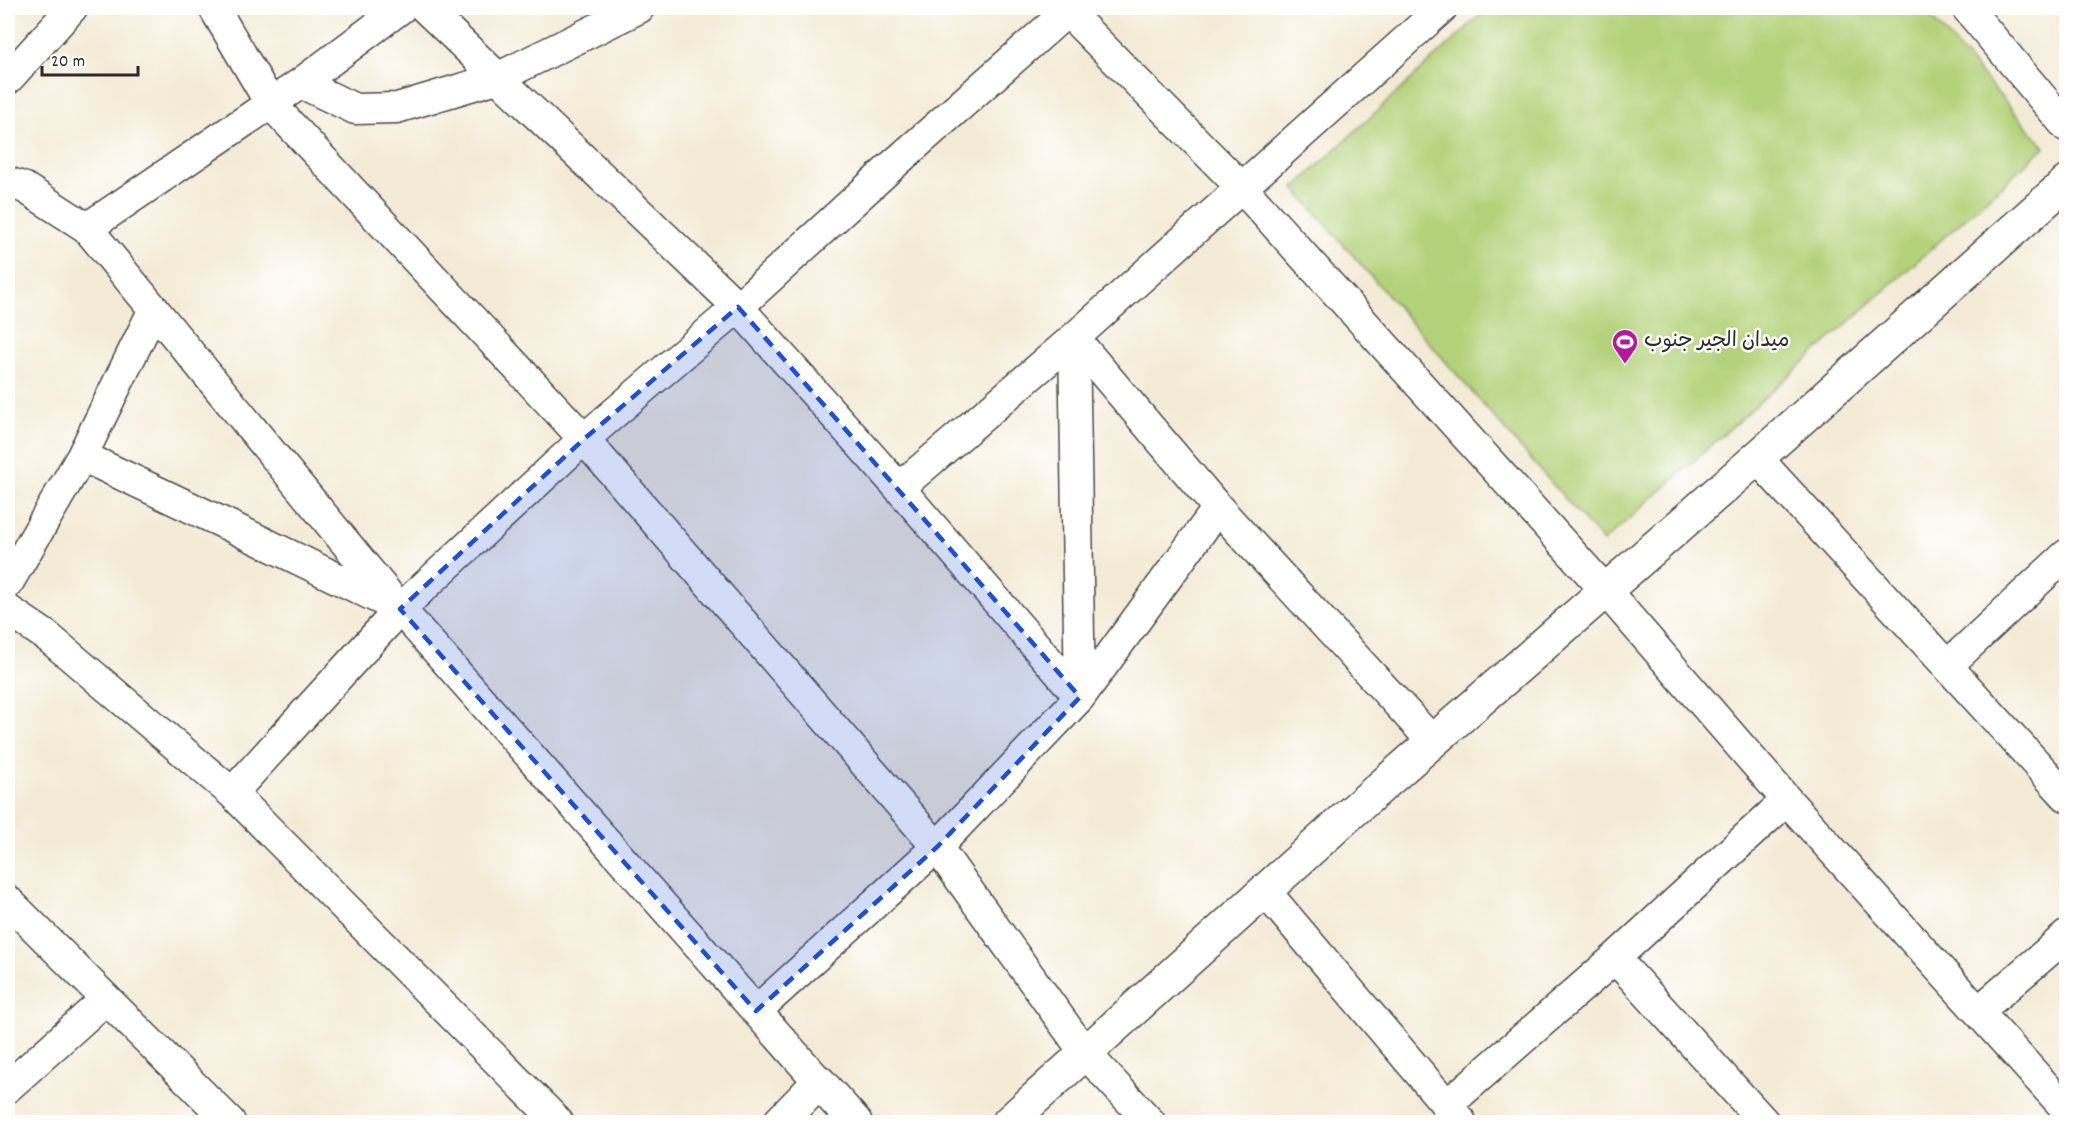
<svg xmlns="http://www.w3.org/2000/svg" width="2074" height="1130" viewBox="0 0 2074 1130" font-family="Dekko,'Playpen Sans Arabic',sans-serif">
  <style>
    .green { fill: #b3d279; stroke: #6f7e52; stroke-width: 1.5 }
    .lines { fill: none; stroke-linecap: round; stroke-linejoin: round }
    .minor-casing { stroke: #494845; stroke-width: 33 }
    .tertiary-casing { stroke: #494845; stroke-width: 36 }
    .minor { stroke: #fff; stroke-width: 30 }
    .tertiary { stroke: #fff; stroke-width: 33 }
    .marked { fill: #1d4ed8; fill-opacity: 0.2; stroke: #1d4ed8; stroke-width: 4.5; stroke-dasharray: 12 8; stroke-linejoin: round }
    .labels { text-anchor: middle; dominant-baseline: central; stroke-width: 5; stroke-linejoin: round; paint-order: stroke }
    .poi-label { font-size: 21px; fill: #2b2b2b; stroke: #fff; text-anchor: start }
  </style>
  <rect width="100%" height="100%" fill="#fff"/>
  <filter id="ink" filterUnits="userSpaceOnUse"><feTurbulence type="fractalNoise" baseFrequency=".0167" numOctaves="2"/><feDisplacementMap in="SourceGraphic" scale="12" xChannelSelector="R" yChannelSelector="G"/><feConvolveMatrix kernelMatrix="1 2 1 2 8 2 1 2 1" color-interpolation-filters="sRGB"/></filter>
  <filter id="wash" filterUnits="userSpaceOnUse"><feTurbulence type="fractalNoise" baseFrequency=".008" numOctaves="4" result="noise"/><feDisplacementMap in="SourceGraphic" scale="24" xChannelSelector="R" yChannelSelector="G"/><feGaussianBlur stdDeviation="1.35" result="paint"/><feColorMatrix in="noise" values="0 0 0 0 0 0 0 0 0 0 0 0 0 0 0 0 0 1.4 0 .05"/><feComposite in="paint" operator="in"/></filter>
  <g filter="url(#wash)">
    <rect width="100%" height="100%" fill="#f4ebd6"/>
    <path class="green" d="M 1488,8 L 1923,8 L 2045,147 L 1603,542 L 1294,188 Z"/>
  </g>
  <g filter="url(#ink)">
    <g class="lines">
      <g class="minor-casing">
        <path id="minor" d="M 214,8 L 270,103 L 584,439 L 937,847 L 1085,1053 L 1150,1122
          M 425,8 L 738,307 L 899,488 L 1080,697
          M 1064,8 L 1242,188 L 1606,591 L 1787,800 L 2066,1109
          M 1967,8 L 2066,126
          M 8,79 L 72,8
          M 301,83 L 355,109 L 397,108 L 497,78 L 639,8
          M 8,182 L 25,188 L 87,228 L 400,609 L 819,1082
          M 87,228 L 301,83 L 401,8
          M 1074,338 L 1218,508 L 1433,742
          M 1074,338 L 1080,697
          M 82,456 L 236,529 L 390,604
          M 1757,458 L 2066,796
          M 899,488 L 1074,338 L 1442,8
          M 8,583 L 82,456 L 154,309
          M 8,610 L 48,637 L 232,793 L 558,1122
          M 1948,665 L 2066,555
          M 232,793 L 400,609 L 584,439 L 738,307 L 893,165 L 1071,8
          M 1265,891 L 1461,1122
          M 8,901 L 230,1122
          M 1615,958 L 1764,1122
          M 756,1011 L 937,847 L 1080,697 L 1218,508
          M 1979,1011 L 2066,936
          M 8,1087 L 106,999
          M 1446,1106 L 1615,958 L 1787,800"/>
      </g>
      <g class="tertiary-casing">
        <path id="tertiary" d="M 780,1122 L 819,1082 L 855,1122
          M 1009,1122 L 1352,812 L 1757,458 L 2066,183"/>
      </g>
      <use href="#minor" class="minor"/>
      <use href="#tertiary" class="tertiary"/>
    </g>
  </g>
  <path class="marked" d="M 738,307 L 1080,697 L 937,847 L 756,1011 L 400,609 L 584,439 Z"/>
  <defs>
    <g id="stadium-pin" transform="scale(1.35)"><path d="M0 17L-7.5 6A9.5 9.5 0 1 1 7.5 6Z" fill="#b5179e" stroke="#fff"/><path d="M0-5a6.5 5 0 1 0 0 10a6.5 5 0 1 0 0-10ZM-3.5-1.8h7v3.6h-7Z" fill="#fff"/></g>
  </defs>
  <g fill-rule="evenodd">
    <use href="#stadium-pin" x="1625" y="342"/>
  </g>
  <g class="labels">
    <g class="poi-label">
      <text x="1644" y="342">ميدان الجير جنوب</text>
    </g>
  </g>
  <rect width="2074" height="1130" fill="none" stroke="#fff" stroke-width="30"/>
  <path d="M42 66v9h96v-9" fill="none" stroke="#2b2b2b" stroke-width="3"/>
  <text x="51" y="66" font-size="18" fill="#2b2b2b" stroke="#ffffff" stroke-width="4.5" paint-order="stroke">20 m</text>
</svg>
